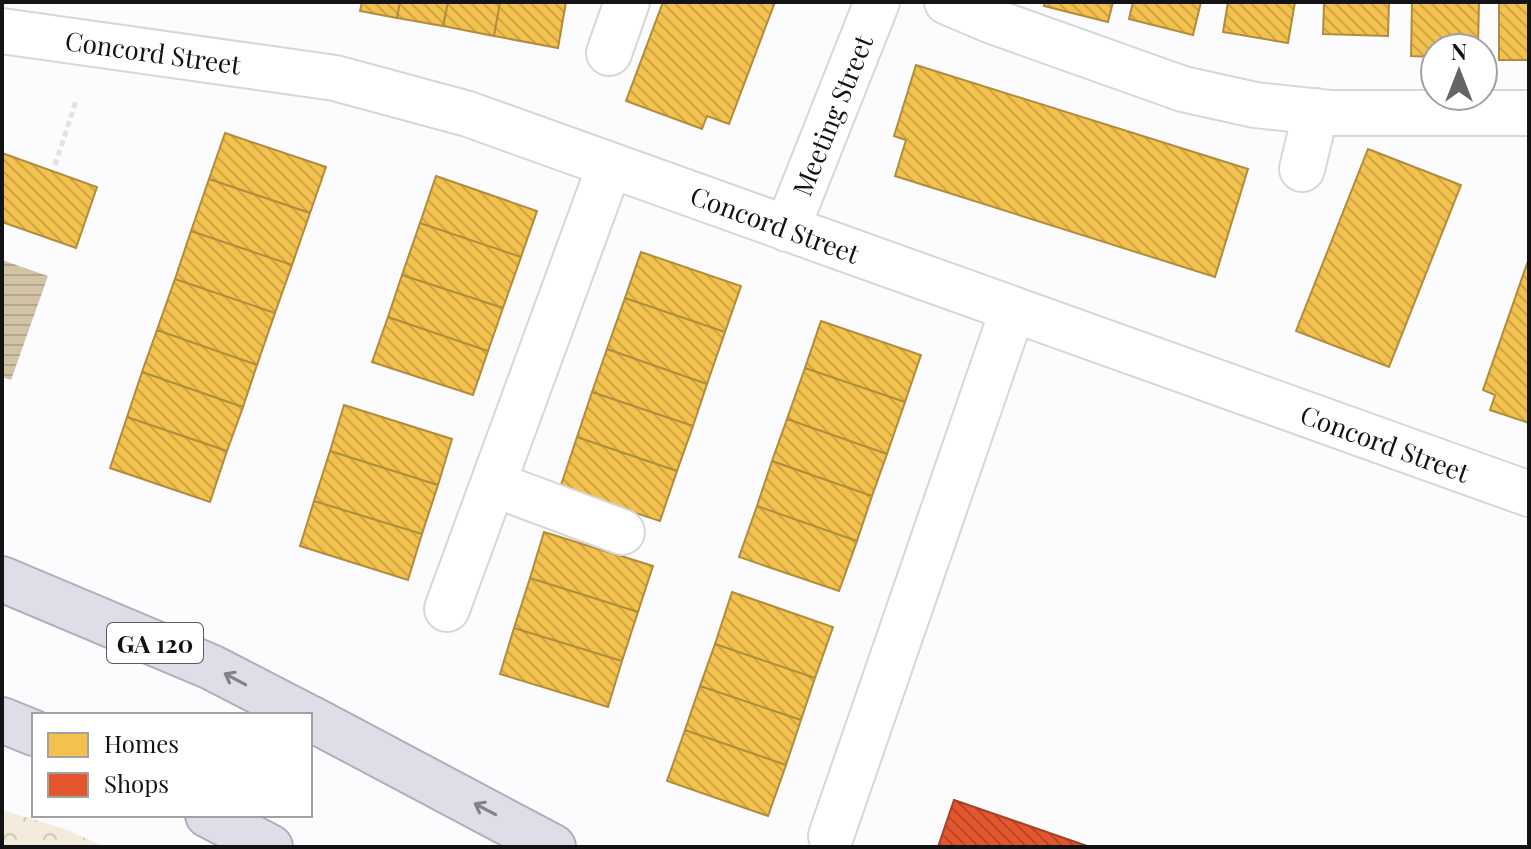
<svg xmlns="http://www.w3.org/2000/svg" width="1531" height="849" viewBox="0 0 1531 849" font-family="'Playfair Display',serif">
  <style>
    .forest { fill: url(#forest-crowns) }
    .water { fill: url(#water-rules) }
    .homes { fill: url(#homes-back-hatch); stroke: #af8d3d; stroke-width: 2 }
    .shops { fill: url(#shops-back-hatch); stroke: #a54326; stroke-width: 2 }
    .lines { fill: none; stroke-linecap: round; stroke-linejoin: round }
    .minor-casing { stroke: #d6d7d8; stroke-width: 48 }
    .highway-casing { stroke: #adafb9; stroke-width: 48 }
    .path { stroke: #e2e2e3; stroke-width: 5; stroke-dasharray: 6 4; stroke-linecap: butt }
    .minor { stroke: #fff; stroke-width: 44 }
    .highway { stroke: #dddee8; stroke-width: 44 }
    .oneway { stroke: #828389 }
    .labels { text-anchor: middle; dominant-baseline: central; stroke-width: 8; stroke-linejoin: round; paint-order: stroke }
    .shield { fill: #fff; stroke: #5a5a5a; stroke-width: 2 }
    .shield-label { font-size: 24px; font-weight: bold; fill: #131314 }
    .street-label { font-size: 26px; fill: #131314; stroke: #fff }
  </style>
  <defs>
    <pattern id="forest-crowns" width="20" height="18" patternUnits="userSpaceOnUse" patternTransform="scale(2)"><rect width="20" height="18" fill="#f3ebdc"/><path d="M2 6a3 3 0 1 1 6 0M12 15a3 3 0 1 1 6 0" fill="none" stroke="#cfc9bc"/></pattern>
    <pattern id="water-rules" width="6" height="5" patternUnits="userSpaceOnUse" patternTransform="scale(2)"><rect width="6" height="5" fill="#d2c3a7"/><path d="M0 2.5h6" fill="none" stroke="#b3a78f"/></pattern>
    <pattern id="homes-back-hatch" width="6" height="6" patternUnits="userSpaceOnUse" patternTransform="scale(2)"><rect width="6" height="6" fill="#f2c14e"/><path d="M-1 5l2 2M0 0l6 6M5-1l2 2" fill="none" stroke="#cfa543"/></pattern>
    <pattern id="shops-back-hatch" width="6" height="6" patternUnits="userSpaceOnUse" patternTransform="scale(2)"><rect width="6" height="6" fill="#e4572e"/><path d="M-1 5l2 2M0 0l6 6M5-1l2 2" fill="none" stroke="#b84726"/></pattern>
  </defs>
  <rect width="100%" height="100%" fill="#fcfcfe"/>
  <path class="forest" d="M 2,810 L 65,829 L 105,847 L 2,847 Z"/>
  <path class="water" d="M 2,260 L 48,276 L 11,380 L 2,377 Z"/>
  <path class="homes" d="M 362,2 L 400,2 L 397,18 L 360,11 Z
    M 400,2 L 448,2 L 443,26 L 397,18 Z
    M 448,2 L 500,2 L 494,36 L 443,26 Z
    M 500,2 L 566,2 L 558,48 L 494,36 Z
    M 663,2 L 775,2 L 729,124 L 707,116 L 702,129 L 626,101 Z
    M 1045,2 L 1113,2 L 1108,22 L 1044,6 Z
    M 1133,2 L 1201,2 L 1193,35 L 1129,19 Z
    M 1228,2 L 1295,2 L 1288,43 L 1223,32 Z
    M 1324,2 L 1389,2 L 1388,36 L 1323,34 Z
    M 1412,2 L 1479,2 L 1478,48 L 1435,48 L 1435,57 L 1411,56 Z
    M 1499,2 L 1529,2 L 1529,60 L 1499,60 Z
    M 916,65 L 1248,169 L 1215,277 L 895,176 L 906,140 L 894,136 Z
    M 225,133 L 326,167 L 310,213 L 209,179 Z
    M 1368,149 L 1461,185 L 1389,367 L 1296,331 Z
    M 2,153 L 97,187 L 76,248 L 2,222 Z
    M 436,176 L 537,211 L 521,257 L 420,223 Z
    M 209,179 L 310,213 L 292,265 L 191,231 Z
    M 420,223 L 521,257 L 503,308 L 402,275 Z
    M 191,231 L 292,265 L 275,313 L 175,279 Z
    M 641,252 L 741,286 L 725,332 L 625,298 Z
    M 1529,258 L 1529,423 L 1490,410 L 1495,395 L 1483,390 Z
    M 402,275 L 503,308 L 488,351 L 388,317 Z
    M 175,279 L 275,313 L 257,365 L 157,330 Z
    M 625,298 L 725,332 L 707,384 L 607,349 Z
    M 388,317 L 488,351 L 473,395 L 372,362 Z
    M 821,321 L 921,355 L 905,402 L 805,368 Z
    M 157,330 L 257,365 L 243,407 L 142,372 Z
    M 607,349 L 707,384 L 693,426 L 592,392 Z
    M 805,368 L 905,402 L 887,454 L 787,419 Z
    M 142,372 L 243,407 L 227,451 L 127,417 Z
    M 592,392 L 693,426 L 677,471 L 577,437 Z
    M 344,405 L 452,439 L 438,485 L 330,451 Z
    M 127,417 L 227,451 L 210,502 L 110,468 Z
    M 787,419 L 887,454 L 872,496 L 772,461 Z
    M 577,437 L 677,471 L 660,521 L 560,488 Z
    M 330,451 L 438,485 L 422,534 L 314,501 Z
    M 772,461 L 872,496 L 857,541 L 757,506 Z
    M 314,501 L 422,534 L 408,580 L 300,546 Z
    M 757,506 L 857,541 L 839,591 L 739,557 Z
    M 544,532 L 653,566 L 638,612 L 530,578 Z
    M 530,578 L 638,612 L 622,661 L 514,628 Z
    M 732,592 L 833,627 L 815,678 L 715,644 Z
    M 514,628 L 622,661 L 608,707 L 500,674 Z
    M 715,644 L 815,678 L 801,720 L 700,686 Z
    M 700,686 L 801,720 L 786,765 L 685,730 Z
    M 685,730 L 786,765 L 768,816 L 667,781 Z"/>
  <path class="shops" d="M 954,800 L 1090,847 L 938,847 Z"/>
  <g class="lines">
    <g class="minor-casing">
      <path id="minor" d="M 947,2 L 992,21 L 1183,89 L 1255,105 L 1331,113 L 1529,113
        M 2,31 L 335,78 L 468,114 L 1529,494
        M 609,53 L 627,2
        M 1302,169 L 1316,111
        M 787,229 L 877,2
        M 493,484 L 622,532
        M 447,609 L 610,165
        M 831,836 L 1013,309"/>
    </g>
    <g class="highway-casing">
      <path id="highway" d="M 2,579 L 211,667 L 304,715
        M 310,718 L 553,847
        M 2,720 L 34,733
        M 208,815 L 270,847"/>
    </g>
    <path class="path" d="M 55,165 L 76,101"/>
    <use href="#minor" class="minor"/>
    <use href="#highway" class="highway"/>
  </g>
  <defs><path id="oneway-shaft" d="M-6 0H5M1.5-3L5.5 0L1.5 3" fill="none" stroke-width="1.6" stroke-linecap="round" stroke-linejoin="round" transform="scale(2)"/></defs>
  <g class="oneway">
    <use href="#oneway-shaft" transform="translate(235 679) rotate(-152)"/>
    <use href="#oneway-shaft" transform="translate(485 809) rotate(-152)"/>
  </g>
  <g class="labels">
    <rect class="shield" x="107" y="623" width="96" height="40" rx="6"/>
    <g class="shield-label">
      <text x="155" y="643">GA 120</text>
    </g>
    <g class="street-label">
      <text transform="translate(153 52) rotate(8)">Concord Street</text>
      <text transform="translate(832 115) rotate(-68)">Meeting Street</text>
      <text transform="translate(775 224) rotate(20)">Concord Street</text>
      <text transform="translate(1385 443) rotate(20)">Concord Street</text>
    </g>
  </g>
  <rect width="1531" height="849" fill="none" stroke="#131314" stroke-width="8"/>
  <rect x="32" y="713" width="280" height="104" fill="#ffffff" stroke="#a1a1a1" stroke-width="2"/>
  <rect x="48" y="733" width="40" height="24" fill="#f2c14e" stroke="#a1a1a1" stroke-width="2"/>
  <text x="104" y="753" font-size="24" fill="#131314">Homes</text>
  <rect x="48" y="773" width="40" height="24" fill="#e4572e" stroke="#a1a1a1" stroke-width="2"/>
  <text x="104" y="793" font-size="24" fill="#131314">Shops</text>
  <g transform="translate(1459 72)"><circle r="38" fill="#ffffff" stroke="#a1a1a1" stroke-width="2"/>
  <path d="M0-6L14 30L0 20L-14 30Z" fill="#656566"/>
  <text y="-12" font-size="22" font-weight="bold" text-anchor="middle" fill="#131314">N</text>
  </g>
</svg>
